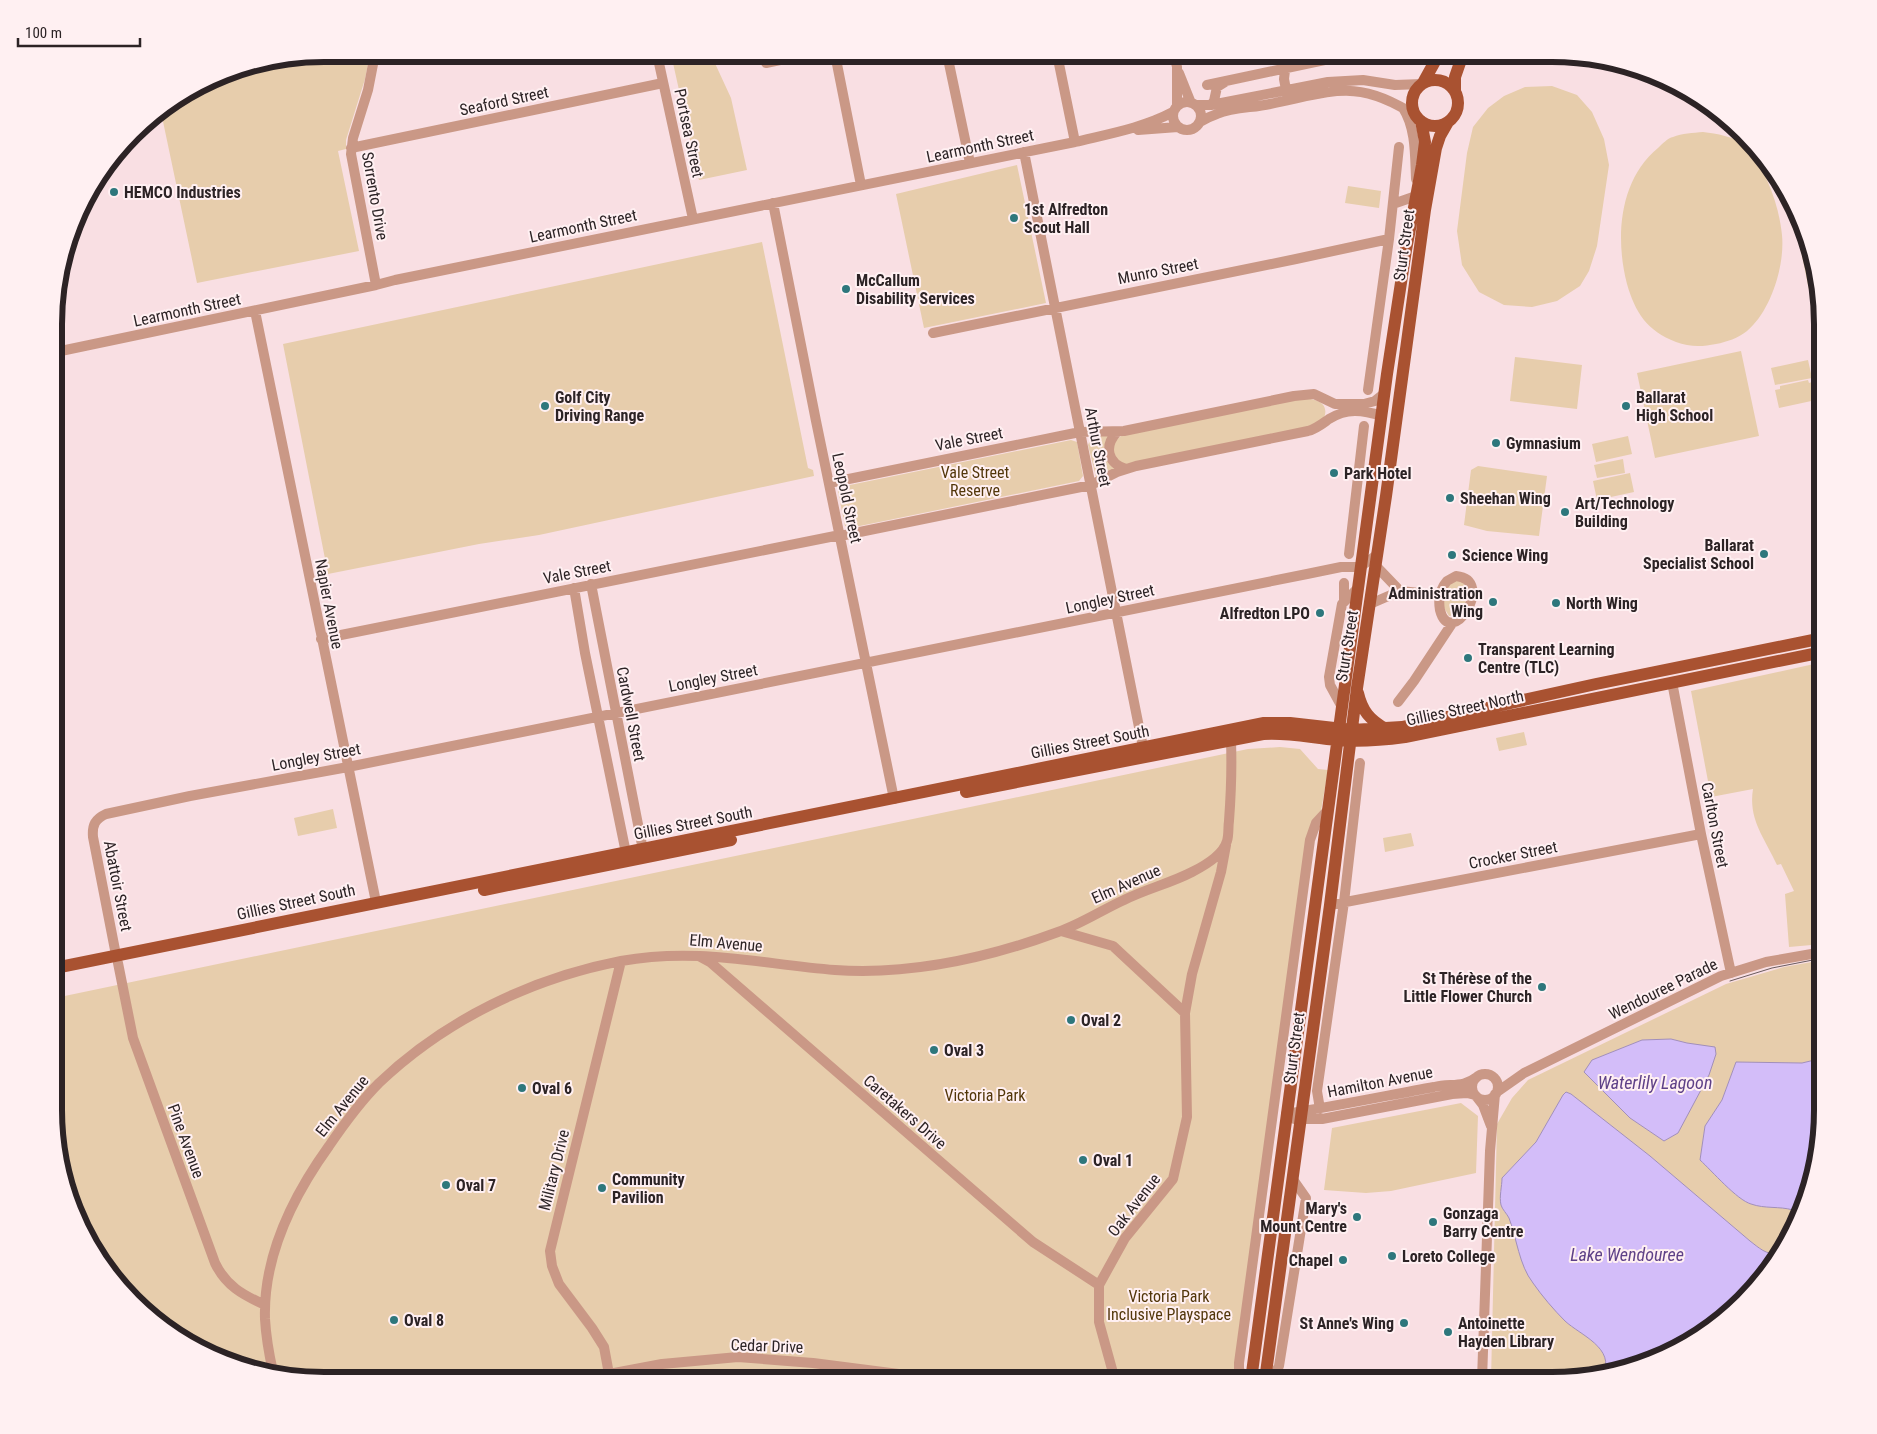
<svg xmlns="http://www.w3.org/2000/svg" width="1877" height="1434" viewBox="0 0 1877 1434" font-family="'Roboto Condensed',sans-serif">
  <style>
    .green { fill: #e7cdac; fill-rule: evenodd }
    .water { fill: #d3bdf9; stroke: #a18fb9 }
    .lines { fill: none; stroke-linecap: round; stroke-linejoin: round }
    .minor { stroke: #ca9886; stroke-width: 10 }
    .major { stroke: #a95231; stroke-width: 12 }
    .tram { stroke: #6a5c5f; stroke-width: 1 }
    .poi-dot { fill: #2e777c; stroke: #fff0f2; stroke-width: 2 }
    .labels { text-anchor: middle; dominant-baseline: central; stroke-width: 4; stroke-linejoin: round; paint-order: stroke }
    .street-label { font-size: 16px; fill: #2c2325; stroke: #fff0f2 }
    .poi-label { font-size: 16px; font-weight: bold; fill: #2c2325; stroke: #fff0f2; text-anchor: start }
    .park-label { font-size: 16px; fill: #523609; stroke: #fff0f2 }
    .water-label { font-size: 18px; font-style: italic; fill: #5e4087; stroke: #fff0f2 }
    .rim { fill: none; stroke: #2c2325; stroke-width: 6 }
  </style>
  <rect width="100%" height="100%" fill="#f9dfe3"/>
  <path class="green" d="M 324,54 L 370,54 L 365,79 L 346,140 L 346,149 L 338,151 L 359,251 L 197,283 L 161,112 L 237,68 Z
    M 671,54 L 749,54 L 748,58 L 731,55 L 713,59 L 731,98 L 747,170 L 699,180 Z
    M 1552,86 L 1577,95 L 1592,112 L 1604,139 L 1609,165 L 1597,246 L 1589,271 L 1580,286 L 1557,301 L 1532,307 L 1504,305 L 1479,292 L 1462,265 L 1457,231 L 1467,153 L 1473,127 L 1488,108 L 1504,96 L 1525,87 Z
    M 1703,132 C 1717,134 1733,136 1745,145 C 1755,153 1762,169 1767,180 C 1775,198 1780,216 1782,235 C 1785,265 1771,311 1747,331 C 1738,338 1727,342 1716,344 C 1702,347 1689,347 1676,342 C 1647,331 1635,312 1627,284 C 1615,238 1619,180 1658,148 C 1662,144 1668,138 1673,137 C 1682,133 1693,133 1703,132 Z
    M 1017,165 L 1046,303 L 924,328 L 896,194 Z
    M 1348,186 L 1381,191 L 1379,208 L 1345,203 Z
    M 1790,197 L 1795,205 L 1818,271 L 1823,324 L 1823,359 Z
    M 762,242 L 808,468 L 813,470 L 814,476 L 539,535 L 479,544 L 328,574 L 283,344 Z
    M 1741,351 L 1759,436 L 1655,458 L 1637,373 Z
    M 1515,357 L 1582,365 L 1577,409 L 1510,401 Z
    M 1808,360 L 1812,378 L 1775,385 L 1771,368 Z
    M 1808,380 L 1809,383 L 1812,382 L 1816,400 L 1779,408 L 1775,390 L 1780,389 L 1780,386 Z
    M 1303,398 C 1315,399 1330,402 1324,418 L 1313,426 L 1131,464 L 1122,464 L 1113,455 L 1114,442 L 1122,435 Z
    M 1108,436 L 1104,448 L 1115,469 L 1096,477 L 1088,445 C 1092,435 1099,436 1108,436 Z
    M 1628,436 L 1632,454 L 1596,462 L 1592,444 Z
    M 1071,440 L 1077,442 L 1083,476 L 1079,481 L 850,528 L 845,526 L 838,492 L 840,487 Z
    M 1623,459 L 1625,473 L 1597,478 L 1594,465 Z
    M 1478,466 L 1547,476 L 1539,536 L 1487,531 L 1464,525 L 1471,470 Z
    M 1630,473 L 1634,492 L 1597,500 L 1593,481 Z
    M 1456,579 L 1463,582 C 1470,593 1466,616 1449,616 L 1443,606 L 1446,586 Z
    M 1823,662 L 1823,944 L 1789,947 L 1785,894 L 1794,891 L 1781,864 L 1777,865 C 1765,838 1748,820 1753,789 L 1711,797 L 1691,691 Z
    M 1524,732 L 1527,745 L 1499,751 L 1496,738 Z
    M 1280,747 L 1300,749 L 1318,769 L 1328,770 L 1321,811 L 1313,822 L 1236,1370 L 1236,1380 L 307,1380 L 221,1360 L 146,1313 L 82,1230 L 54,1128 L 55,998 L 1248,749 Z
    M 333,809 L 337,828 L 298,836 L 294,818 Z
    M 1411,833 L 1414,846 L 1385,852 L 1383,838 Z
    M 1823,960 L 1823,1058 L 1802,1063 L 1736,1062 L 1722,1100 L 1705,1126 L 1700,1160 C 1712,1171 1737,1200 1751,1204 C 1765,1209 1779,1206 1794,1210 L 1798,1221 L 1778,1253 C 1767,1256 1758,1247 1750,1241 L 1650,1156 L 1571,1094 L 1566,1092 L 1563,1095 L 1536,1142 L 1502,1178 C 1502,1186 1499,1197 1501,1205 C 1502,1209 1507,1214 1509,1218 C 1517,1239 1519,1264 1533,1283 C 1543,1296 1554,1310 1565,1321 C 1580,1335 1616,1348 1603,1375 L 1553,1380 L 1491,1380 L 1497,1124 L 1512,1098 L 1528,1080 L 1726,984 L 1784,967 ZM 1671,1039 L 1687,1043 L 1715,1048 L 1693,1103 L 1678,1133 L 1664,1141 L 1630,1118 L 1608,1094 L 1592,1060 L 1642,1040 Z
    M 1461,1103 L 1478,1116 L 1476,1173 L 1391,1191 L 1366,1193 L 1324,1190 L 1332,1128 Z"/>
  <path class="water" d="M 1671,1039 L 1687,1043 L 1715,1047 L 1716,1054 L 1709,1075 L 1678,1133 L 1664,1141 L 1630,1118 L 1584,1072 L 1592,1060 L 1642,1040 Z
    M 1823,1058 L 1823,1128 L 1803,1213 L 1798,1221 L 1793,1210 C 1779,1206 1765,1209 1751,1204 C 1737,1200 1712,1171 1700,1160 L 1705,1126 L 1722,1100 L 1736,1062 L 1802,1063 Z
    M 1566,1092 L 1571,1094 L 1650,1156 L 1750,1241 C 1758,1247 1767,1256 1778,1253 L 1756,1288 L 1672,1352 L 1606,1375 L 1603,1375 C 1616,1348 1580,1335 1565,1321 C 1554,1310 1542,1296 1533,1283 C 1519,1265 1517,1239 1509,1218 C 1507,1214 1502,1209 1501,1205 C 1499,1197 1502,1186 1502,1178 L 1536,1142 L 1563,1095 Z"/>
  <g class="lines">
    <path class="minor" d="M 375,54 L 368,90 L 353,138 L 351,154 L 376,285
      M 657,54 L 693,219
      M 835,54 L 861,185
      M 947,54 L 970,163
      M 1057,54 L 1075,142
      M 1174,54 L 1177,67 L 1177,106
      M 766,63 L 808,54
      M 1179,73 L 1191,103
      M 1207,85 L 1353,54
      M 1287,95 L 1284,79 L 1287,54
      M1173 116a14 14 0 1 1 28 0a14 14 0 1 1-28 0Z
      M 1195,105 L 1211,105 L 1328,82 L 1363,80 L 1395,85 L 1422,84
      M 1211,105 L 1214,101 L 1217,87 L 1225,82
      M 1403,108 C 1416,128 1415,156 1416,179
      M 1200,122 C 1205,119 1211,116 1217,114 C 1234,107 1252,108 1270,104 C 1332,92 1357,77 1416,116
      M 1138,130 L 1178,127
      M 351,148 L 663,83
      M 1024,152 L 1143,747
      M 773,203 L 816,421 L 894,799
      M 1393,204 L 1416,196
      M 255,311 L 376,902
      M 933,333 L 1296,259 L 1389,239
      M 56,352 L 376,285 L 395,280 L 1075,142 C 1108,134 1143,128 1173,112
      M 1368,390 L 1389,239 L 1399,147
      M 1117,432 C 1104,446 1107,463 1126,469
      M 829,483 L 1080,432 L 1124,431 L 1294,396 L 1314,394 L 1335,404 L 1364,404 L 1375,401 L 1385,393
      M 840,536 L 1091,485 L 1117,472 L 1136,466 L 1308,431 C 1316,429 1322,424 1329,419 C 1347,408 1362,410 1382,416
      M 1349,554 L 1364,426
      M 1376,566 L 1400,591
      M 1456,576 C 1497,580 1450,651 1440,610 C 1438,599 1440,589 1447,581 Z
      M 591,584 L 643,850
      M 574,588 L 585,653 L 626,853
      M 1344,600 L 1344,583
      M 1370,604 L 1400,591 L 1440,595
      M 321,639 L 840,535
      M 1672,682 L 1701,834 L 1731,973
      M 1398,702 L 1414,681 L 1453,622
      M 1342,707 L 1330,685 L 1329,677 L 1342,604 L 1358,588
      M 1330,905 L 1701,834
      M 1061,931 L 1113,946 L 1185,1013 L 1187,1117 L 1173,1179 L 1125,1238 L 1099,1285 L 1099,1322 L 1115,1380
      M 116,955 L 93,837 C 92,825 95,819 106,814 L 190,796 L 348,767 L 1307,574 L 1341,567 L 1360,567 L 1378,554
      M 699,956 L 710,962 L 1033,1242 L 1099,1285
      M 118,963 L 133,1038 L 215,1263 C 226,1286 243,1295 265,1305
      M 1185,1013 L 1192,974 L 1221,872 L 1226,845
      M1472 1087a13 13 0 1 1 26 0a13 13 0 1 1-26 0Z
      M 1497,1092 L 1524,1073 L 1721,976 L 1766,962 L 1823,952
      M 1476,1096 L 1483,1105 L 1491,1126
      M 1320,1109 L 1317,1091 L 1344,902 L 1360,763
      M 1286,1114 C 1336,1106 1385,1096 1434,1087 C 1451,1083 1463,1088 1477,1077
      M 1294,1119 L 1322,1119 L 1452,1094 L 1467,1093 L 1475,1095
      M 273,1372 C 269,1354 266,1337 265,1319 C 263,1256 293,1196 329,1146 C 344,1124 360,1102 379,1083 C 445,1020 532,978 621,961 C 698,947 760,964 835,970 C 909,975 988,958 1058,932 C 1081,924 1102,910 1124,900 C 1146,889 1171,883 1192,872 C 1204,866 1223,855 1227,841 C 1229,835 1228,827 1229,821 C 1231,794 1232,768 1231,741
      M 609,1374 L 604,1347 L 592,1328 L 559,1284 L 552,1266 L 550,1251 L 621,961
      M 590,1380 L 609,1374 L 662,1364 L 738,1357 L 813,1363 L 945,1380
      M 1244,1380 L 1239,1369 L 1239,1363 L 1310,840 L 1316,823 L 1328,810
      M 1271,1380 L 1279,1366 L 1306,1198 L 1292,1178
      M 1482,1380 L 1490,1151 L 1495,1094"/>
    <path class="major" d="M1412 103a23 23 0 1 1 46 0a23 23 0 1 1-46 0Z
      M 1423,83 L 1439,54
      M 1455,92 L 1455,77 L 1463,54
      M 1358,693 C 1362,711 1370,720 1386,729
      M 966,792 L 1263,734 C 1289,732 1312,738 1338,740 C 1360,742 1383,740 1405,737 L 1823,652
      M 484,890 L 731,840
      M 55,968 L 1264,723 L 1290,723 L 1352,730 L 1402,727 L 1596,684 L 1823,638
      M 1251,1380 L 1387,374 L 1406,250 L 1422,165 L 1425,142 L 1421,121
      M 1265,1380 L 1330,905 L 1357,688 L 1386,496 L 1425,210 L 1436,148 L 1440,136 L 1448,122"/>
    <path class="tram" d="M 1730,981 L 1772,968 L 1823,958"/>
  </g>
  <g class="poi-dot">
    <circle cx="114" cy="192" r="5"/>
    <circle cx="1014" cy="218" r="5"/>
    <circle cx="846" cy="289" r="5"/>
    <circle cx="545" cy="406" r="5"/>
    <circle cx="1626" cy="406" r="5"/>
    <circle cx="1496" cy="443" r="5"/>
    <circle cx="1334" cy="473" r="5"/>
    <circle cx="1450" cy="498" r="5"/>
    <circle cx="1565" cy="512" r="5"/>
    <circle cx="1764" cy="554" r="5"/>
    <circle cx="1452" cy="555" r="5"/>
    <circle cx="1493" cy="602" r="5"/>
    <circle cx="1556" cy="603" r="5"/>
    <circle cx="1320" cy="613" r="5"/>
    <circle cx="1468" cy="658" r="5"/>
    <circle cx="1542" cy="987" r="5"/>
    <circle cx="1071" cy="1020" r="5"/>
    <circle cx="934" cy="1050" r="5"/>
    <circle cx="522" cy="1088" r="5"/>
    <circle cx="1083" cy="1160" r="5"/>
    <circle cx="446" cy="1185" r="5"/>
    <circle cx="602" cy="1188" r="5"/>
    <circle cx="1357" cy="1217" r="5"/>
    <circle cx="1433" cy="1222" r="5"/>
    <circle cx="1392" cy="1256" r="5"/>
    <circle cx="1343" cy="1260" r="5"/>
    <circle cx="394" cy="1320" r="5"/>
    <circle cx="1404" cy="1323" r="5"/>
    <circle cx="1448" cy="1332" r="5"/>
  </g>
  <g class="labels">
    <g class="street-label">
      <text transform="translate(504 101) rotate(-12)">Seaford Street</text>
      <text transform="translate(689 133) rotate(78)">Portsea Street</text>
      <text transform="translate(980 146) rotate(-12)">Learmonth Street</text>
      <text transform="translate(375 196) rotate(80)">Sorrento Drive</text>
      <text transform="translate(583 226) rotate(-12)">Learmonth Street</text>
      <text transform="translate(1404 245) rotate(-82)">Sturt Street</text>
      <text transform="translate(1158 271) rotate(-11)">Munro Street</text>
      <text transform="translate(187 310) rotate(-12)">Learmonth Street</text>
      <text transform="translate(969 439) rotate(-11)">Vale Street</text>
      <text transform="translate(1098 447) rotate(79)">Arthur Street</text>
      <text transform="translate(847 498) rotate(78)">Leopold Street</text>
      <text transform="translate(577 572) rotate(-11)">Vale Street</text>
      <text transform="translate(1110 599) rotate(-12)">Longley Street</text>
      <text transform="translate(329 604) rotate(79)">Napier Avenue</text>
      <text transform="translate(1347 646) rotate(-81)">Sturt Street</text>
      <text transform="translate(713 678) rotate(-11)">Longley Street</text>
      <text transform="translate(1465 708) rotate(-12)">Gillies Street North</text>
      <text transform="translate(631 714) rotate(79)">Cardwell Street</text>
      <text transform="translate(1090 742) rotate(-11)">Gillies Street South</text>
      <text transform="translate(316 757) rotate(-11)">Longley Street</text>
      <text transform="translate(693 823) rotate(-11)">Gillies Street South</text>
      <text transform="translate(1715 825) rotate(79)">Carlton Street</text>
      <text transform="translate(1513 855) rotate(-11)">Crocker Street</text>
      <text transform="translate(1126 884) rotate(-24)">Elm Avenue</text>
      <text transform="translate(118 886) rotate(79)">Abattoir Street</text>
      <text transform="translate(296 902) rotate(-12)">Gillies Street South</text>
      <text transform="translate(726 943) rotate(5)">Elm Avenue</text>
      <text transform="translate(1663 989) rotate(-26)">Wendouree Parade</text>
      <text transform="translate(1294 1048) rotate(-82)">Sturt Street</text>
      <text transform="translate(1380 1082) rotate(-11)">Hamilton Avenue</text>
      <text transform="translate(342 1106) rotate(-51)">Elm Avenue</text>
      <text transform="translate(905 1112) rotate(41)">Caretakers Drive</text>
      <text transform="translate(186 1141) rotate(70)">Pine Avenue</text>
      <text transform="translate(554 1170) rotate(-76)">Military Drive</text>
      <text transform="translate(1134 1205) rotate(-52)">Oak Avenue</text>
      <text transform="translate(767 1346) rotate(2)">Cedar Drive</text>
    </g>
    <g class="poi-label">
      <text x="124" y="192">HEMCO Industries</text>
      <text x="1024" y="209">1st Alfredton<tspan x="1024" dy="18">Scout Hall</tspan></text>
      <text x="856" y="280">McCallum<tspan x="856" dy="18">Disability Services</tspan></text>
      <text x="555" y="397">Golf City<tspan x="555" dy="18">Driving Range</tspan></text>
      <text x="1636" y="397">Ballarat<tspan x="1636" dy="18">High School</tspan></text>
      <text x="1506" y="443">Gymnasium</text>
      <text x="1344" y="473">Park Hotel</text>
      <text x="1460" y="498">Sheehan Wing</text>
      <text x="1575" y="503">Art/Technology<tspan x="1575" dy="18">Building</tspan></text>
      <text x="1754" y="545" text-anchor="end">Ballarat<tspan x="1754" dy="18">Specialist School</tspan></text>
      <text x="1462" y="555">Science Wing</text>
      <text x="1483" y="593" text-anchor="end">Administration<tspan x="1483" dy="18">Wing</tspan></text>
      <text x="1566" y="603">North Wing</text>
      <text x="1310" y="613" text-anchor="end">Alfredton LPO</text>
      <text x="1478" y="649">Transparent Learning<tspan x="1478" dy="18">Centre (TLC)</tspan></text>
      <text x="1532" y="978" text-anchor="end">St Thérèse of the<tspan x="1532" dy="18">Little Flower Church</tspan></text>
      <text x="1081" y="1020">Oval 2</text>
      <text x="944" y="1050">Oval 3</text>
      <text x="532" y="1088">Oval 6</text>
      <text x="1093" y="1160">Oval 1</text>
      <text x="612" y="1179">Community<tspan x="612" dy="18">Pavilion</tspan></text>
      <text x="456" y="1185">Oval 7</text>
      <text x="1347" y="1208" text-anchor="end">Mary's<tspan x="1347" dy="18">Mount Centre</tspan></text>
      <text x="1443" y="1213">Gonzaga<tspan x="1443" dy="18">Barry Centre</tspan></text>
      <text x="1402" y="1256">Loreto College</text>
      <text x="1333" y="1260" text-anchor="end">Chapel</text>
      <text x="404" y="1320">Oval 8</text>
      <text x="1394" y="1323" text-anchor="end">St Anne's Wing</text>
      <text x="1458" y="1323">Antoinette<tspan x="1458" dy="18">Hayden Library</tspan></text>
    </g>
    <g class="park-label">
      <text x="975" y="472">Vale Street<tspan x="975" dy="18">Reserve</tspan></text>
      <text x="985" y="1095">Victoria Park</text>
      <text x="1169" y="1296">Victoria Park<tspan x="1169" dy="18">Inclusive Playspace</tspan></text>
    </g>
    <g class="water-label">
      <text x="1655" y="1082">Waterlily Lagoon</text>
      <text x="1627" y="1254">Lake Wendouree</text>
    </g>
  </g>
  <path d="M0 0H1877V1434H0ZM324 62H1552A262 262 0 0 1 1814 324V1110A262 262 0 0 1 1552 1372H324A262 262 0 0 1 62 1110V324A262 262 0 0 1 324 62Z" fill="#fff0f2" fill-rule="evenodd"/>
  <path class="rim" d="M324 62H1552A262 262 0 0 1 1814 324V1110A262 262 0 0 1 1552 1372H324A262 262 0 0 1 62 1110V324A262 262 0 0 1 324 62Z"/>
  <path d="M18 38v8h122v-8" fill="none" stroke="#2c2325" stroke-width="2.5"/>
  <text x="25" y="38" font-size="15" fill="#2c2325" stroke="#fff0f2" stroke-width="4" paint-order="stroke">100 m</text>
</svg>
